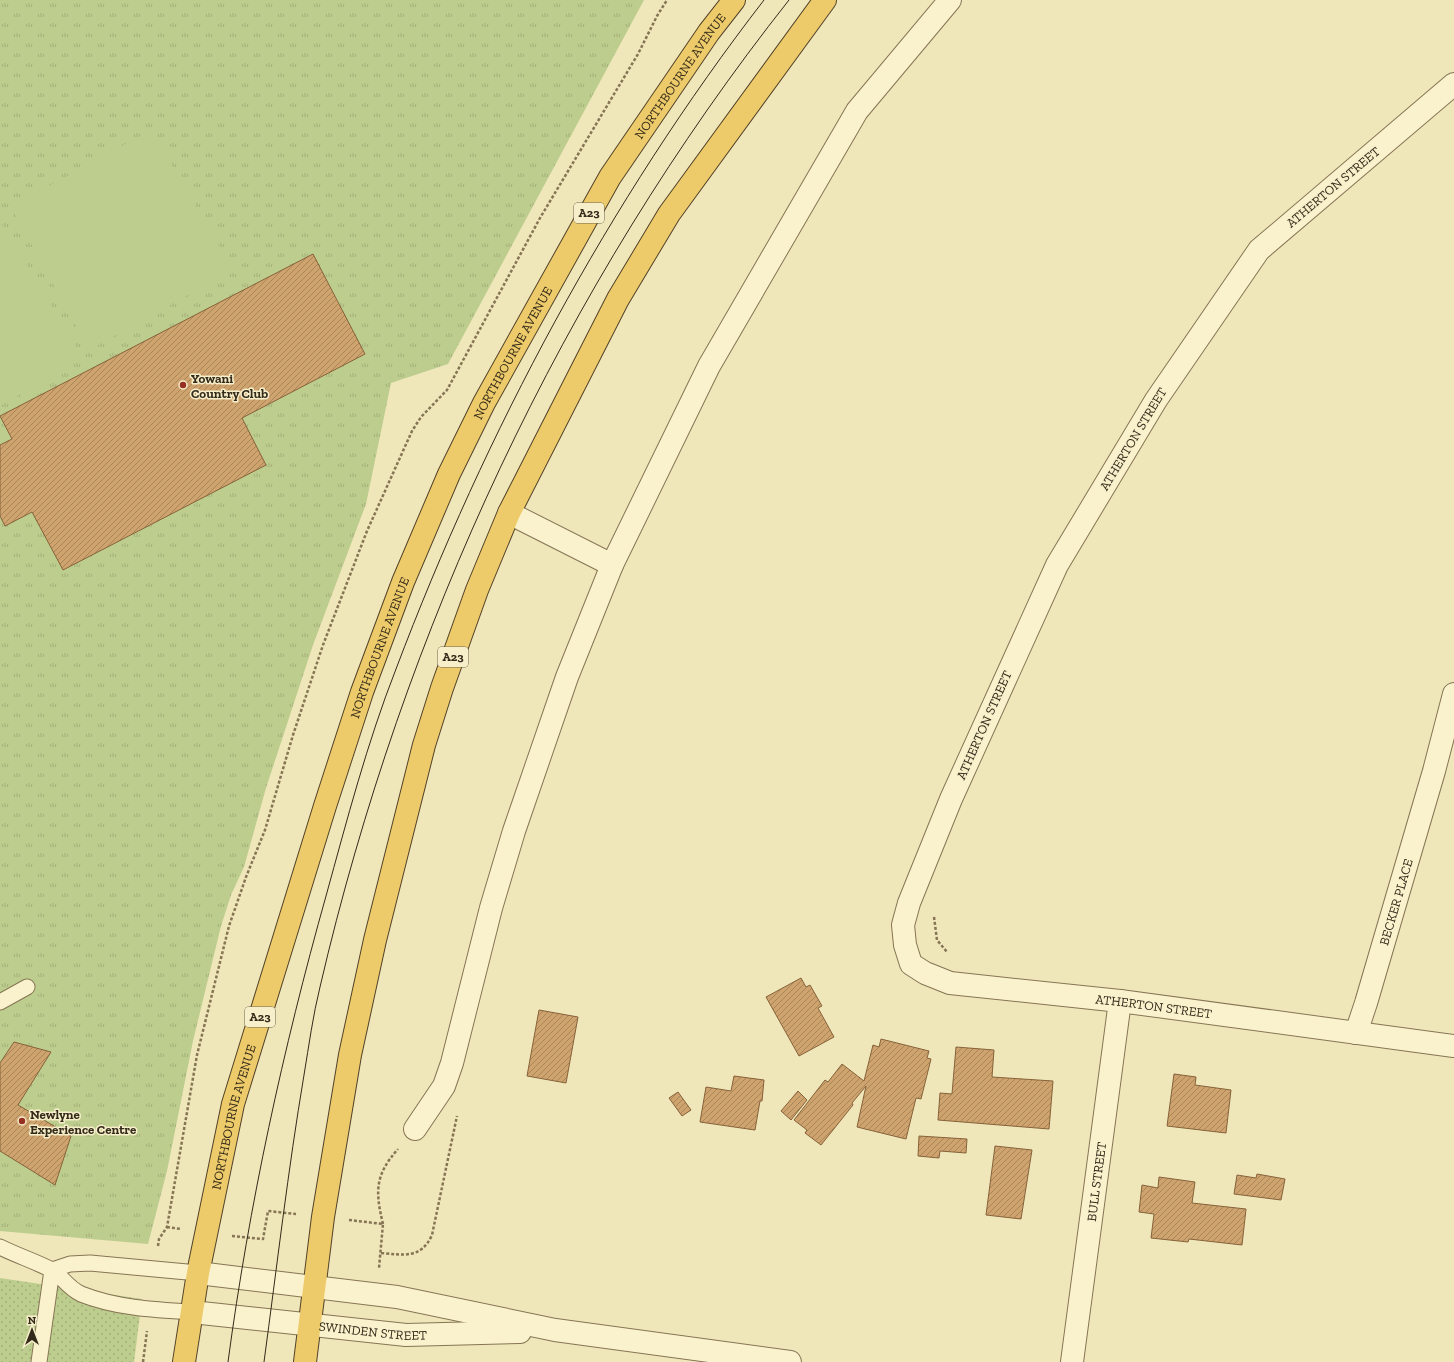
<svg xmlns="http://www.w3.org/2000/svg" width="1454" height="1362" viewBox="0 0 1454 1362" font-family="'Zilla Slab',serif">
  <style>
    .grass { fill: url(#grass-tufts) }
    .park { fill: url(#park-dots) }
    .pitch { fill: #bdcd8e }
    .building { fill: url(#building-hatch); stroke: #866239 }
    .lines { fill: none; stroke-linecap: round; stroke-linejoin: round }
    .service-casing { stroke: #867554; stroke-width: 17 }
    .minor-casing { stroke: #867554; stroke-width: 24 }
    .trunk-casing { stroke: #534229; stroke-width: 24 }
    .path { stroke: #867554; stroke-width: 2.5; stroke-dasharray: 3 2; stroke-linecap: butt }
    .service { stroke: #faf2cd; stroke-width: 15 }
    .minor { stroke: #faf2cd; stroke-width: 22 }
    .trunk { stroke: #edcb6a; stroke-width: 22 }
    .tram { stroke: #342a1a; stroke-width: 1 }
    .poi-dot { fill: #973022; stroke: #f6efca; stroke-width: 1.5 }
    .labels { text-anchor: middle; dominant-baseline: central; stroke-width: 3; stroke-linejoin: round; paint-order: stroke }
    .shield { fill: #f6efca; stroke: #6e654f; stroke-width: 1 }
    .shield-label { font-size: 12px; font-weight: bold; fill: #342a1a }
    .street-label { font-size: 13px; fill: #342a1a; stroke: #f6efca }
    .poi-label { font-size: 13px; font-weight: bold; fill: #342a1a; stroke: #f6efca; text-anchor: start }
  </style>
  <defs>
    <pattern id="grass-tufts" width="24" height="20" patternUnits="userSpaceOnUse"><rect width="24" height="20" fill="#bdcd8e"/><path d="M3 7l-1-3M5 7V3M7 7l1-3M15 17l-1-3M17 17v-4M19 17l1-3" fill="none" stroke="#a3b07a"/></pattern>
    <pattern id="park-dots" width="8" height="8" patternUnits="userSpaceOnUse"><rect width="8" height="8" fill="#bdcd8e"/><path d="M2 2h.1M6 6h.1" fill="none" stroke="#a3b07a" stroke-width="1.8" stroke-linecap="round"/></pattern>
    <pattern id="building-hatch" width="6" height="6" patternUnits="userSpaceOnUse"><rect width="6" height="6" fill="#cfa36e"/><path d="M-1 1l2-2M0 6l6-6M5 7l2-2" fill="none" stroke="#a9855a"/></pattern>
  </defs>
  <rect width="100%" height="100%" fill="#efe6ba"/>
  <path class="grass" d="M 0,0 L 644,0 L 448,364 L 391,383 L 366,504 L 313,645 L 266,788 L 244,867 L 231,895 L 221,926 L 193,1041 L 167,1171 L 148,1244 L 0,1231 Z"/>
  <path class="park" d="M 0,1278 L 142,1299 L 134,1362 L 0,1362 Z"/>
  <path class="pitch" d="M 151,130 L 233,270 L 89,350 L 11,207 Z
    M 0,221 L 83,358 L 0,406 Z"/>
  <path class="building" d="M 313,254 L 365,354 L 242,418 L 266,465 L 63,570 L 32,512 L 5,526 L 0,516 L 0,445 L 12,439 L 0,416 Z
    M 801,978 L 806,987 L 810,985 L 822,1006 L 818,1008 L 834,1037 L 799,1056 L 766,997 Z
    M 539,1010 L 578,1017 L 566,1083 L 527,1076 Z
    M 881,1039 L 929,1051 L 927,1058 L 931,1059 L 921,1099 L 916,1098 L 906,1139 L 857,1127 L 866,1086 L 852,1103 L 853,1105 L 821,1145 L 805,1133 L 807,1130 L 794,1120 L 825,1080 L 828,1082 L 842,1064 L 864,1081 L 873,1045 L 879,1047 Z
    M 14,1042 L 51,1052 L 18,1105 L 71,1136 L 55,1185 L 0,1151 L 0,1063 Z
    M 956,1047 L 994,1050 L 992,1077 L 1053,1081 L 1049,1129 L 938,1120 L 940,1093 L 952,1094 Z
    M 1174,1074 L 1196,1077 L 1195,1085 L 1231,1090 L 1226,1133 L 1167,1126 Z
    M 734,1076 L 764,1080 L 762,1101 L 760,1101 L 755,1130 L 700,1122 L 706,1087 L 731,1091 Z
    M 798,1091 L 807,1100 L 791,1120 L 781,1111 Z
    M 678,1092 L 691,1110 L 682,1116 L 669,1098 Z
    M 919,1136 L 967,1139 L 966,1153 L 940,1151 L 939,1158 L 918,1156 Z
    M 995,1146 L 1032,1150 L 1021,1219 L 986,1215 Z
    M 1257,1174 L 1285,1179 L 1281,1200 L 1234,1194 L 1237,1175 L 1256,1178 Z
    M 1159,1177 L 1195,1182 L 1192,1203 L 1246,1209 L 1242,1245 L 1189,1239 L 1188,1242 L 1151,1238 L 1154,1214 L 1139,1212 L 1142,1185 L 1158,1188 Z"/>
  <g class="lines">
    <g class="service-casing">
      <path id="service" d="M 0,1002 L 27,987
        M 0,1247 C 16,1255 34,1261 50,1269 C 61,1274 66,1287 81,1294 C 116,1308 155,1310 192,1312
        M 52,1270 L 70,1264 L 90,1263 L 198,1273
        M 39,1362 L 52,1270"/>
    </g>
    <g class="minor-casing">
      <g id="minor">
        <path id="s1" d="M 1454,84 L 1259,250 L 1156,400 L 1057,565 L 951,799 L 909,903 L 903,925 L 905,945 L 911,964 L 925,973 L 950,983 L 1120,1001 L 1454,1046"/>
        <path d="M 509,513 L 612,565"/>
        <path id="s2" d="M 1356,1033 L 1366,1003 L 1434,771 L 1454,694"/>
        <path d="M 415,1129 L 444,1086 L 452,1063 L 491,908 L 514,831 L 567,677 L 612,565 L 709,366 L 857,111 L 950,0"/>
        <path d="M 198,1273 L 397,1297 L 555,1330 L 790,1362"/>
        <path id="s3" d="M 192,1312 L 406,1335 L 520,1332"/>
        <path id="s4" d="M 1072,1362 L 1120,1001"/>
      </g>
    </g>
    <g class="trunk-casing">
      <g id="trunk">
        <path id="s5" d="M 184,1362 L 198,1273 L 233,1104 L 325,806 L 362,692 L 403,582 L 449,474 L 484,403 L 610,177 L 709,32 L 734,0"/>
        <path d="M 305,1362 L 323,1217 L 350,1055 L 375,940 L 424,745 L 442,688 L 477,590 L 509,513 L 618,299 L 669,214 L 825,0"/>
      </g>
    </g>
    <path class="path" d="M 934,917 L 937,940 L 947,952
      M 349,1220 L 383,1224 L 379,1268
      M 383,1224 C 375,1191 375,1175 398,1149
      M 167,1227 L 181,1229
      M 232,1236 L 263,1239 L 268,1211 L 296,1214
      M 158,1246 L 159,1239 L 167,1227 L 197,1055 L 229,926 L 246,877 L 265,830 L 293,735 L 323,645 L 367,531 L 412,431 L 421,417 L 447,390 L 540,218 L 638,54 L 657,16 L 667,0
      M 381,1253 C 404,1255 421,1259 432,1235 L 457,1116
      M 143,1362 L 147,1331"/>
    <use href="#service" class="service"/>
    <use href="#minor" class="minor"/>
    <use href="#trunk" class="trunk"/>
    <path class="tram" d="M 228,1362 C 249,1205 283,1049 326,896 C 347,820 367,743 396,669 C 486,431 608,202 764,0
      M 264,1362 C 277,1266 288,1170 304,1075 C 309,1045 313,1015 320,987 C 403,630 562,287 789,0"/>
  </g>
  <g class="poi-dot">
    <circle cx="183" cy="385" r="4"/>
    <circle cx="22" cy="1121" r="4"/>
  </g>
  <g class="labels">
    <g class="shield">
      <rect x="574" y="203" width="30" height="20" rx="3"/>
      <rect x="438" y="647" width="30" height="20" rx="3"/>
      <rect x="245" y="1007" width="30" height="20" rx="3"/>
    </g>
    <g class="shield-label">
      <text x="589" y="213">A23</text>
      <text x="453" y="657">A23</text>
      <text x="260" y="1017">A23</text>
    </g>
    <g class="street-label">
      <text stroke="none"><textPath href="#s5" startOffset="1390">NORTHBOURNE AVENUE</textPath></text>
      <text transform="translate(1333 187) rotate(-40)">ATHERTON STREET</text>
      <text stroke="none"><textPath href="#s5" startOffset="1066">NORTHBOURNE AVENUE</textPath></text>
      <text transform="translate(1133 439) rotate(-59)">ATHERTON STREET</text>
      <text stroke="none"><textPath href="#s5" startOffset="742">NORTHBOURNE AVENUE</textPath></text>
      <text transform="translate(984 725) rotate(-66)">ATHERTON STREET</text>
      <text stroke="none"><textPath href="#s2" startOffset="137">BECKER PLACE</textPath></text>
      <text stroke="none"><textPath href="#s1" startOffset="1311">ATHERTON STREET</textPath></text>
      <text stroke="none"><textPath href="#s5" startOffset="250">NORTHBOURNE AVENUE</textPath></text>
      <text stroke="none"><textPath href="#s4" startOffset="182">BULL STREET</textPath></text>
      <text stroke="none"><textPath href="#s3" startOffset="182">SWINDEN STREET</textPath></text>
    </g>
    <g class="poi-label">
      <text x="191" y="378">Yowani<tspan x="191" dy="15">Country Club</tspan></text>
      <text x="30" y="1114">Newlyne<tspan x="30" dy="15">Experience Centre</tspan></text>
    </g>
  </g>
  <g transform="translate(32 1330)" stroke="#f6efca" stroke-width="3" paint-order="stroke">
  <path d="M0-3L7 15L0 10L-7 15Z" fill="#342a1a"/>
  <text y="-6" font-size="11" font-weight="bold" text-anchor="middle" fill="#342a1a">N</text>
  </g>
</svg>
